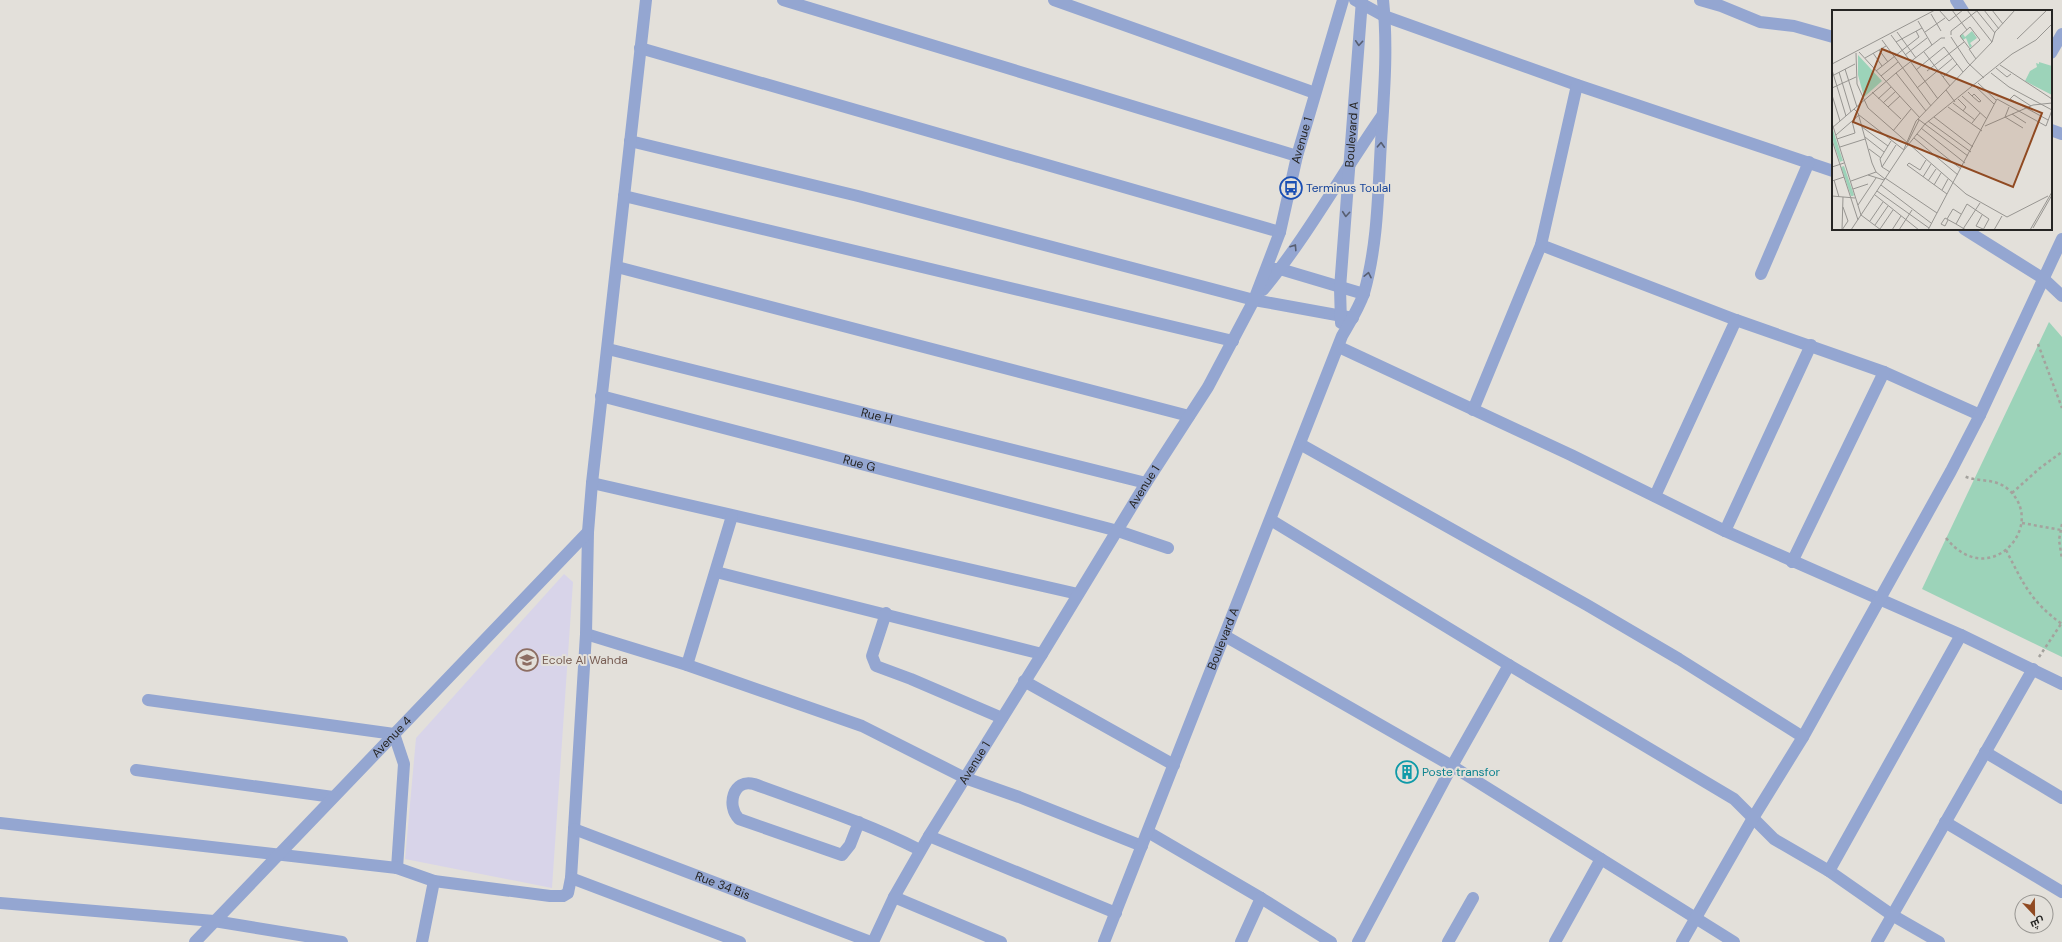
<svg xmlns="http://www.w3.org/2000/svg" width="2062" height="942" viewBox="0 0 2062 942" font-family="'DM Sans',Cairo,sans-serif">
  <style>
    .commercial { fill: #d8d4e9 }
    .green { fill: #9cd3b9 }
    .building { fill: url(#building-cross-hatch); stroke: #ada5a5 }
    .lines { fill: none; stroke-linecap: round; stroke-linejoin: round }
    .path { stroke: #a4a29d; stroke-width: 2.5; stroke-dasharray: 3 3; stroke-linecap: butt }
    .street { stroke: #94a6d1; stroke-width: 12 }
    .oneway { stroke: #585f71 }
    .labels { text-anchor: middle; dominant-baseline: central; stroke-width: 4; stroke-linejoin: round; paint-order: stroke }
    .street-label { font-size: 12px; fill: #262523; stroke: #e3e0da }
    .transit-label { font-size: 12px; fill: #164399; stroke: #e3e0da; text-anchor: start }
    .education-label { font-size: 12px; fill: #785e54; stroke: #e3e0da; text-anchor: start }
    .culture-label { font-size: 12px; fill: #0d838f; stroke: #e3e0da; text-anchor: start }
    .inset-road { fill: none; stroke: #979591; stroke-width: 1 }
    .view { fill: #904a22; fill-opacity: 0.15; stroke: #904a22; stroke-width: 2 }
    .inset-edge { fill: none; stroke: #262523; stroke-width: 2 }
  </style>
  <defs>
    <pattern id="building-cross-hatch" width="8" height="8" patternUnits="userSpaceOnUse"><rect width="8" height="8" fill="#c5bdbd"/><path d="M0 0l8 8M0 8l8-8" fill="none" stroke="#a9a2a2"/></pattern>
  </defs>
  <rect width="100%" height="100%" fill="#e3e0da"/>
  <path class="commercial" d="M 564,574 L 573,582 L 552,888 L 405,859 L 416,738 Z"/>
  <path class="green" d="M 2049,322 L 2062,337 L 2062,657 L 1922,589 Z"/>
  <path class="building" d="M 1405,762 L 1417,770 L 1410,782 L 1397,775 Z"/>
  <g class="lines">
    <path class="path" d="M 2038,344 L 2062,408
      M 2012,493 L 2040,468 L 2062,452
      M 2022,523 L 2061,530
      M 2062,524 L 2059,540 L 2062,559
      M 1946,538 C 1989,592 2048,526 2009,490 C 1995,477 1979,483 1964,476
      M 2006,550 C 2023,583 2031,602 2062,624
      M 2039,657 L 2061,624"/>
    <g class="street">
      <path d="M 783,0 L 1297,156"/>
      <path d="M 1054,0 L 1315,93"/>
      <path d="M 1355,0 L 1384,16 L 1577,85 L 1833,171"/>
      <path d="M 1700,0 L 1721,6 L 1760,22 L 1794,26 L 1833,37"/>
      <path d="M 1956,0 L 1963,11"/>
      <path d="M 640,48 L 1280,232"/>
      <path d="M 2051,53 L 2062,34"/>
      <path d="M 2051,130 L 2062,134"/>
      <path d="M 630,141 L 858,196 L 1254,300 L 1353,318"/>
      <path d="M 624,196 L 1233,341"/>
      <path d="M 1964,229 L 2044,279 L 2062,296"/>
      <path d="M 1541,245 L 1736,320 L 1884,372 L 1980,415"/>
      <path d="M 617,267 L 1189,416"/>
      <path d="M 1272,269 L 1280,269 L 1364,294"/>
      <path d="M 1761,274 L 1809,162"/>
      <path d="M 1263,290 C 1307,237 1342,173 1382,116"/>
      <path id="s1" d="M 1341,323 L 1340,288 L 1362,0"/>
      <path d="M 1339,347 L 1571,455 L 1725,531 L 1961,635 L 2062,684"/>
      <path id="s2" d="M 608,349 L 1146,483"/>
      <path id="s3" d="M 601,396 L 1118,531 L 1168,548"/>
      <path d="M 1473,410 L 1541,245 L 1577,85"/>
      <path d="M 1300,444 L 1587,605 L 1679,659 L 1803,737"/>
      <path d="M 592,483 L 1078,594"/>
      <path d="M 1655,496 L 1736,320"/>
      <path d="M 1271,520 L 1509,665 L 1734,799 L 1774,839 L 1829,871 L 1892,915 L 1939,942"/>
      <path d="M 1725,531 L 1811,345"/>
      <path d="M 1792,562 L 1884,372"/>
      <path d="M 716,572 L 1042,654"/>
      <path d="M 886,613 L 872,656 L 876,666 L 911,679 L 1002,718"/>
      <path d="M 586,634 L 687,665 L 862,726 L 965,778 L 1019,797 L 1142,846"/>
      <path d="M 1225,636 L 1452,766 L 1734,942"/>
      <path d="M 687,665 L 732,516"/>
      <path d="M 1024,681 L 1174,765"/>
      <path d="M 148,700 L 394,734 L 404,764 L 397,868"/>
      <path d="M 1985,752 L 2062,798"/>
      <path d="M 136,770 L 333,797"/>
      <path d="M 859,822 L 850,845 L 842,855 L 739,819 C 726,806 733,778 754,784 C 811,805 867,823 920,850"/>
      <path d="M 1945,822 L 2062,892"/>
      <path d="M 0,823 L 397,868 L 434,881 L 550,896 L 563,896 L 568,893 L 571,878 L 586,634 L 588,532 L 592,483 L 646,0"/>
      <path id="s4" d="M 574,829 L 871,942"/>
      <path d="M 1148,832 L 1261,898 L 1331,942"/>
      <path d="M 929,836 L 1116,913"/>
      <path d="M 1829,871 L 1961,635"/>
      <path d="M 571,878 L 740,942"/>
      <path d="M 894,897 L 1001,942"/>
      <path d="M 0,903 L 214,921 L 342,942"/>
      <path id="s5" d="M 195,942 L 588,532"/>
      <path d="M 422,942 L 434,881"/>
      <path id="s6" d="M 873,942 L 894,897 L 929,836 L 1042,654 L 1146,483 L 1208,387 L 1254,300 L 1280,232 L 1297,156 L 1343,0"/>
      <path id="s7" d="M 1104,942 L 1342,336 C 1350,322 1359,308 1364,293 C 1378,244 1378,192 1381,142 C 1384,95 1388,47 1383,0"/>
      <path d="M 1241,942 L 1261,898"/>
      <path d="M 1358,942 L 1452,766 L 1509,665"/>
      <path d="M 1448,942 L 1473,898"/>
      <path d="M 1555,942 L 1601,859"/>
      <path d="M 1682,942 L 1753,818 L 1803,737 L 1951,471 L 1980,415 L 2062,239"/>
      <path d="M 1877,942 L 2033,669"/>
    </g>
  </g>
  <defs><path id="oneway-chevron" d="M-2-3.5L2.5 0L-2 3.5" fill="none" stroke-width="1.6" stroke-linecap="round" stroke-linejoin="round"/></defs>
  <g class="oneway">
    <use href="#oneway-chevron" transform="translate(1359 43) rotate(94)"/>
    <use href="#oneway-chevron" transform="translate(1381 145) rotate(-87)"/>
    <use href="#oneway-chevron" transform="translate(1346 214) rotate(95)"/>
    <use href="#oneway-chevron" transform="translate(1294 247) rotate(-57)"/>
    <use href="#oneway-chevron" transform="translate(1368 275) rotate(-78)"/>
  </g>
  <defs>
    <g id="bus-ring" transform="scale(1.15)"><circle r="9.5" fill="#e3e0da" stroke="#1a4fb4" stroke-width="1.5"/><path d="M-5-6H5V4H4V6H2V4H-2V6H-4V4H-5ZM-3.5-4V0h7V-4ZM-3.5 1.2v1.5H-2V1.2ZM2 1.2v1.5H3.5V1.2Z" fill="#1a4fb4"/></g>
    <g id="school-ring" transform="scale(1.15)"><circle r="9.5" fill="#e3e0da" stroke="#8d6e63" stroke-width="1.5"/><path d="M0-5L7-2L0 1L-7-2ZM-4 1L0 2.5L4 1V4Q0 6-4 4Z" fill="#8d6e63"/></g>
    <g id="building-ring" transform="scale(1.15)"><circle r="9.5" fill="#e3e0da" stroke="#0f9aa8" stroke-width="1.5"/><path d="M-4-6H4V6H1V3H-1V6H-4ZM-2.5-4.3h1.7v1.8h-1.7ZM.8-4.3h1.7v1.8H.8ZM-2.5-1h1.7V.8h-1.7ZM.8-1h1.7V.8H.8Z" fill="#0f9aa8"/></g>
  </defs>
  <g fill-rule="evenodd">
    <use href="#bus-ring" x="1291" y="188"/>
    <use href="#school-ring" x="527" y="660"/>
    <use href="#building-ring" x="1407" y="772"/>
  </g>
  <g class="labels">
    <g class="street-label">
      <text stroke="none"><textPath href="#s1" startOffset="189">Boulevard A</textPath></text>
      <text stroke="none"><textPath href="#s6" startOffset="914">Avenue 1</textPath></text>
      <text stroke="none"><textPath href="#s2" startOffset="277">Rue H</textPath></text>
      <text stroke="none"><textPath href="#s3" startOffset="267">Rue G</textPath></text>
      <text stroke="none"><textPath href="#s6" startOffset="530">Avenue 1</textPath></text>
      <text stroke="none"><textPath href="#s7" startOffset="326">Boulevard A</textPath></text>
      <text stroke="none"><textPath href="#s5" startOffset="284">Avenue 4</textPath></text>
      <text stroke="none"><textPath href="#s6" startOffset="206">Avenue 1</textPath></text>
      <text stroke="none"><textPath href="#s4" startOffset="159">Rue 34 Bis</textPath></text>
    </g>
    <g class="transit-label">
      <text x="1306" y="188">Terminus Toulal</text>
    </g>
    <g class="education-label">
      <text x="542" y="660">Ecole Al Wahda</text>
    </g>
    <g class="culture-label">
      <text x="1422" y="772">Poste transfor</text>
    </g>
  </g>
  <g transform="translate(1832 10)">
    <rect width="220" height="220" fill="#e3e0da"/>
    <path d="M 140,21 L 145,28 L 138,33 L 140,36 L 138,38 L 134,28 L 131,30 L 128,26 L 131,24 L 133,27 ZM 26,45 L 50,71 L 32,87 L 26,65 ZM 207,52 L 220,56 L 220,85 L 193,71 L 198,61 L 205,57 L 204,53 L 207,54 ZM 1,120 L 11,151 L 10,151 L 8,152 L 0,128 ZM 12,156 L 22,185 L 21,186 L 19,186 L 9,157 Z" fill="#9cd3b9"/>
    <path class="inset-road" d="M 107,0 L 117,11 L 131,0M 120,0 L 135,20M 135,0 L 160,32M 152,0 L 167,19M 160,0 L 171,14M 145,1 L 163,23M 99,4 L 109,21M 86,11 L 100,35M 138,17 L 148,30 L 138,39 L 128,26 ZM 65,22 L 84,48M 93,22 L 113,8M 59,25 L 106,89M 119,25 L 119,21 L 146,0M 119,27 L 136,53 L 152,68M 185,29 L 215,0M 50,30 L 99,96M 64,32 L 90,18M 137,39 L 144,49M 47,40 L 56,52M 27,42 L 88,108M 92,42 L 118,76M 24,43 L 25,74 L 36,98 L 134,184 L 175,207 L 216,186M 41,43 L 50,56M 73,45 L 95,28M 33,48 L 54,36M 0,54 L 103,0M 168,55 L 220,89M 164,58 L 175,67 L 179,64M 13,59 L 25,97M 0,60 L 14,106M 84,60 L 112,37 L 131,62M 44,61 L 87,27 L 84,21M 95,61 L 132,32M 7,62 L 19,102M 64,63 L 94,101M 159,63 L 177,77 L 220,100M 0,66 L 23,54M 49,66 L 66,52M 111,67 L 125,54M 146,73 L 164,90M 143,76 L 162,94M 0,78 L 24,67M 85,78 L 121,48M 114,80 L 123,92M 40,82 L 69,109M 136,82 L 140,86 L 147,92 L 149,91 L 142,84 L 140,86M 0,85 L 8,111M 130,86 L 155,109M 46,89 L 59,77M 126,89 L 134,97 L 131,101M 51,93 L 64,81M 121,93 L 143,110M 199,96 L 182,85 L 178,89 L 216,110M 56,97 L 68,86M 116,97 L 150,121M 177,97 L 173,107 L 191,118M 180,104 L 194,113M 102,107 L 141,137M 86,109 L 136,146M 96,111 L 139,142M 0,113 L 29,205 L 49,220M 140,113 L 148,103M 153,116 L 201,95 L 220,93M 30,117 L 56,136M 0,118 L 22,99M 89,118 L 133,153M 61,121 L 79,99M 85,124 L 129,159M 4,125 L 27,105 L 72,140M 33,127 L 52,142M 82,128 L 126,165M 5,129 L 23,123 L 20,111M 0,130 L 26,210M 75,134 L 87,110M 8,137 L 33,129M 37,139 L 49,148M 72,139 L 84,111 L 160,32 L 163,22 L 183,0M 94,150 L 88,160 L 77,153 L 75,155 L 115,184M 0,157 L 12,153M 50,157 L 64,135M 58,162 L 50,157 L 48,149 L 59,131M 36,165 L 52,170M 91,167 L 99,154M 53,168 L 105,203M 53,169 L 44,162 L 40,153 L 26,103 L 22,99 L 64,63 L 109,28 L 113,28M 2,170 L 7,187M 0,171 L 12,167M 19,171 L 44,162M 96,171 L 104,159M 49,175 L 99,213M 102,175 L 109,163M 21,179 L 36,174M 110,180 L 116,169M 45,181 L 97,218M 43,185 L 87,220M 0,186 L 23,188M 26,195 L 44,168M 150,205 L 144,216 L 151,219M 115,209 L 121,199 L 129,204M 116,210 L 113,216 L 109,214 L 113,208 L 124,214 L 134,220M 38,211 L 51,192M 124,214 L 135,194 L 157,209 L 151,220M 43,215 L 56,196M 201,218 L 220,185M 48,219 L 61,200M 131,219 L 148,193M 10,220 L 11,187M 10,220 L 16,211 L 11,197M 19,220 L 72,140 L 93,114 L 180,44 L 204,30 L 220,14M 60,220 L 69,206M 67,220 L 80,200M 96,220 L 165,89 L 214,116 L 220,100M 162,220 L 170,206M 198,220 L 220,182"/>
    <path class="view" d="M 50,39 L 210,103 L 181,177 L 21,112 Z"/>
    <rect width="220" height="220" class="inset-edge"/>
  </g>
  <g transform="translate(2034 914) rotate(158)"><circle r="19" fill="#e3e0da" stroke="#979591"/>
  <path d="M0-3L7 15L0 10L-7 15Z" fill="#904a22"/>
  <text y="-6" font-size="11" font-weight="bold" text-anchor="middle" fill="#262523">ش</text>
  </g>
</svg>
